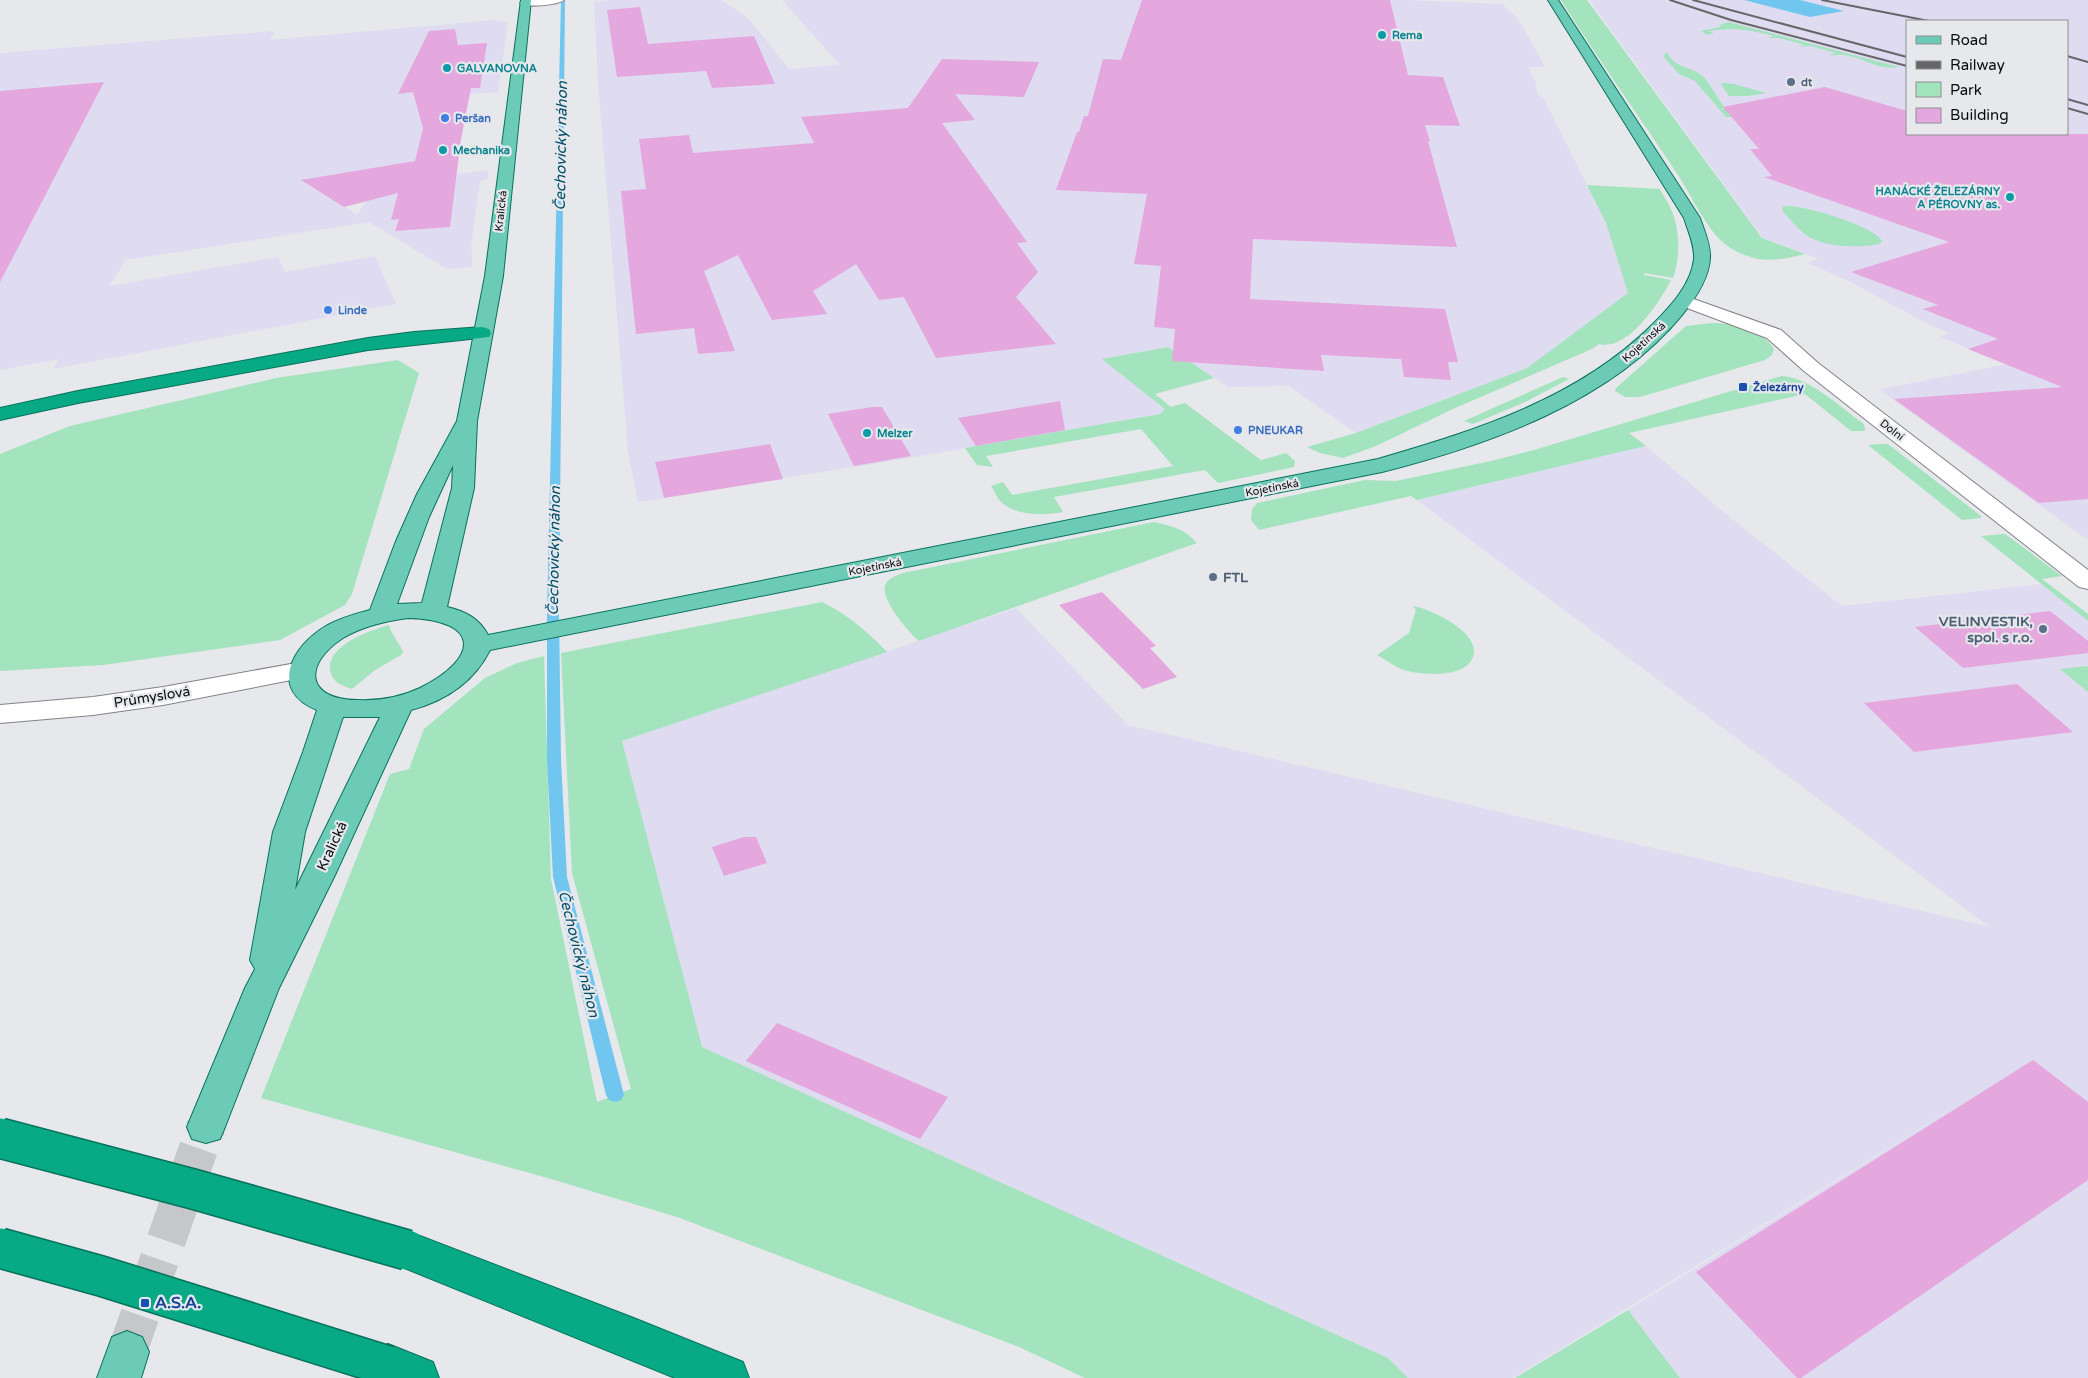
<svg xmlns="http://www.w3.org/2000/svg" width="2088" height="1378" viewBox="0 0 2088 1378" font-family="'Varela Round',sans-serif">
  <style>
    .industrial { fill: #dfdbf1; fill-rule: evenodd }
    .green { fill: #a3e3bd }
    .water { fill: #70c6ee }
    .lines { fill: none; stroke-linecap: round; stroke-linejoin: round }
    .stream { fill: #70c6ee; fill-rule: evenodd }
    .building { fill: #e5a8de }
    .major-tunnel { stroke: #c5c7cb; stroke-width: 39; stroke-dasharray: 39 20; stroke-linecap: butt }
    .minor-casing { stroke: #828387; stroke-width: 2 }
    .major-casing { stroke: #09725b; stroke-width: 2 }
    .highway-casing { stroke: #09725b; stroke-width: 2 }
    .minor { fill: #fff; fill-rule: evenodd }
    .major { fill: #6bcbb6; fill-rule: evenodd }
    .highway { fill: #08a985; fill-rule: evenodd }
    .rail { stroke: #666669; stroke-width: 2 }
    .highway-bridge-casing { stroke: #09725b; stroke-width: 42; stroke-linecap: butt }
    .highway-bridge { stroke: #08a985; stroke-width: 39 }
    .culture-dot { fill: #0f9aa8; stroke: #e6e8ec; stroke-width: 2 }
    .service-dot { fill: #5c6f8a; stroke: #e6e8ec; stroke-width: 2 }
    .shop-dot { fill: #3f7fe0; stroke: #e6e8ec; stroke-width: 2 }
    .transit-dot { fill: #1a4fb4; stroke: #e6e8ec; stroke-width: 2 }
    .labels { text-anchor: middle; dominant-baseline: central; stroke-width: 4.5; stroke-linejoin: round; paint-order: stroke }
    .far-culture-label { font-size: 11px; font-weight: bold; fill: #0d838f; stroke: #e6e8ec; text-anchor: start }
    .far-service-label { font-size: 11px; font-weight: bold; fill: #4e5e75; stroke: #e6e8ec; text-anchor: start }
    .far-shop-label { font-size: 11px; font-weight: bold; fill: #366cbe; stroke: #e6e8ec; text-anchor: start }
    .far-street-label { font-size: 11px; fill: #0b0b0d; stroke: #e6e8ec }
    .far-transit-label { font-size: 11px; font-weight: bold; fill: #164399; stroke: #e6e8ec; text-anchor: start }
    .service-label { font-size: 14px; font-weight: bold; fill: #4e5e75; stroke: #e6e8ec; text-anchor: start }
    .street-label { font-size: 14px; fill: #0b0b0d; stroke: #e6e8ec }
    .water-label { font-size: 15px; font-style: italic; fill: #014e69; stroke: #e6e8ec }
    .near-transit-label { font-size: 16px; font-weight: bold; fill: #164399; stroke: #e6e8ec; text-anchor: start }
  </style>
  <rect width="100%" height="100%" fill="#e6e8ec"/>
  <path class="industrial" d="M 608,0 L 722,0 L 749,19 L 789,69 L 840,65 L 782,0 L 1402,0 L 1502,4 L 1519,20 L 1545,67 L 1528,67 L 1536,83 L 1537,93 L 1539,96 L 1543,97 L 1606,223 L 1628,293 L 1527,368 L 1356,433 L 1289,386 L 1228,387 L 1168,347 L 1103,359 L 1165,409 L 1160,414 L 909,458 L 638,502 L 628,451 L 598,83 L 594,2 Z
    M 1589,0 L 2088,0 L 2088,540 L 1885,394 L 1882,389 L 2007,364 L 1940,337 L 1949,333 L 1926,323 L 1849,281 L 1807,263 L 1819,259 L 1763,238 ZM 1907,21 L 2067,21 L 2067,134 L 1907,134 Z
    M 494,20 L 508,23 L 498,92 L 431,97 L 420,142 L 427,142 L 422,171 L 318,189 L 357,215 L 373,191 L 388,182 L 489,170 L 487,179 L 480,181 L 471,246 L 473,267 L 447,269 L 369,222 L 126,260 L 109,286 L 278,257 L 285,272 L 375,256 L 396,304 L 53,369 L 59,359 L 0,370 L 0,53 L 275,31 L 270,40 Z
    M 1646,446 L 1722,511 L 1842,606 L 2042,584 L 2088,621 L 2088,666 L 2061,670 L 2088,692 L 2088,1378 L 1680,1378 L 1628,1310 L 1986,1088 L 1513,1378 L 1408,1378 L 1388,1358 L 702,1047 L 622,741 L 1016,608 L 1128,725 L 1990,927 L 1417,500 Z"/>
  <path class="green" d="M 1561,0 L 1587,0 L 1762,238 L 1805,254 C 1775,262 1752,264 1725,244 C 1707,230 1691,195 1678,175 C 1639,116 1598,59 1561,0 Z
    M 1729,22 L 1899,67 C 1879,71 1865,58 1844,55 C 1839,54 1834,56 1829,55 L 1836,53 L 1811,46 L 1798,47 L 1804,45 L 1780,38 L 1767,38 L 1774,36 C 1750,30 1733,27 1708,31 L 1714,33 L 1708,35 L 1701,31 L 1720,27 L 1721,24 Z
    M 1667,52 C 1674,67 1687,66 1700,74 C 1708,79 1718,99 1724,107 L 1780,118 L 1726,117 L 1695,81 L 1679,74 L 1663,56 Z
    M 1724,83 L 1734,84 L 1766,93 L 1749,96 L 1729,96 L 1721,84 Z
    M 1587,185 L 1660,189 C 1664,197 1670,205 1673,214 C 1680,233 1680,259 1673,278 L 1644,273 L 1644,275 L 1671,280 C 1660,302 1627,352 1599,344 L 1592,349 L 1455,408 L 1376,446 L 1343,458 L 1320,453 L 1307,447 L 1356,433 L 1527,368 L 1628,293 L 1606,223 Z
    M 1788,206 C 1805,206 1875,226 1882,241 L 1880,244 C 1858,248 1825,248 1806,235 C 1798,229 1790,219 1783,212 L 1782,207 Z
    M 1713,323 C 1734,323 1762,329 1774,349 L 1772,355 L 1765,360 L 1640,397 L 1625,397 L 1615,391 L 1616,388 L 1686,326 Z
    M 1168,347 L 1214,378 L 1155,394 L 1171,407 L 1185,403 L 1261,460 L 1286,453 L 1295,461 L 1294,467 L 1218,483 L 1205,470 L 1054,497 L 1063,512 C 1043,516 1014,516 999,500 C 996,496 994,490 991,486 L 1003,482 L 1012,495 L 1173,466 L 1141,429 L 986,456 L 993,467 L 977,465 L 965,448 L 1160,414 L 1165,409 L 1102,359 Z
    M 398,360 L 419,373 L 352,594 L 345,605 L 280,640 L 103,665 L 0,671 L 0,454 L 70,426 L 276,378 Z
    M 1782,376 C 1811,378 1841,408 1864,424 L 1865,431 L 1851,431 L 1805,394 L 1629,433 L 1646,446 L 1417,500 L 1411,496 L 1259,530 L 1251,520 L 1252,509 L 1257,503 L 1365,480 L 1396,481 L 1491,461 L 1534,450 Z
    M 1563,377 L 1569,379 L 1525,402 L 1473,424 L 1464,421 Z
    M 1883,444 L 1888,444 L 1981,516 L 1981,518 L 1962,520 L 1868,445 Z
    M 1154,522 C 1174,527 1183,528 1197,543 L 919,641 C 909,633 881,600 885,586 C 887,578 896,576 903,573 Z
    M 2005,534 L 2062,576 L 2042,579 L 2088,614 L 2088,621 L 1981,536 Z
    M 822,602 C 848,615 867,631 887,652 L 622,741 L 702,1047 L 1388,1358 L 1408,1378 L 1085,1378 L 1019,1347 L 677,1217 L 551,1179 L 261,1098 L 390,774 L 409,769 L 424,729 L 485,678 L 517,663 L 544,656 L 551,879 L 597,1102 L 631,1089 L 572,873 L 561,653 Z
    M 1413,606 C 1431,609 1482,633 1473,657 C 1465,679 1421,675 1404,670 C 1395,667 1386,660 1377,655 L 1409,633 L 1416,610 Z
    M 389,625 C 392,636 399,642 403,652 L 401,655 L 375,670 L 352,689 C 342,686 332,682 330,670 C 327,645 371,630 389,625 Z
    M 2088,666 L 2088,692 L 2060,669 Z
    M 1628,1310 L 1680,1378 L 1515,1378 Z"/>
  <path class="water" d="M 1744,0 L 1800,0 L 1844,11 L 1810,17 Z"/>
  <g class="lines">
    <path class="stream" d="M 561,0 L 565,0 L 559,614 L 561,760 L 567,877 L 624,1095 L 621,1100 L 615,1102 L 609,1100 L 606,1095 L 553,877 L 547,760 L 547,614 Z"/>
  </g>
  <path class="building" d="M 1142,0 L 1390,0 L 1408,75 L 1443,77 L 1460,126 L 1425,125 L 1430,141 L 1428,141 L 1457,247 L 1253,239 L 1250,299 L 1445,309 L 1458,362 L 1448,362 L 1451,380 L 1404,377 L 1401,359 L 1321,355 L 1324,371 L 1172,361 L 1175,329 L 1154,327 L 1161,266 L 1134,264 L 1147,194 L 1056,190 L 1077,132 L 1079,132 L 1084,116 L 1088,116 L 1103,59 L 1121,60 Z
    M 640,7 L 648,44 L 754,36 L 775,84 L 712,88 L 706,71 L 617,77 L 607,10 Z
    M 455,29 L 458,45 L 487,43 L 480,88 L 471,88 L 461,139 L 450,227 L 395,231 L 399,219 L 391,220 L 398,193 L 344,207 L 301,180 L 415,161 L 423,128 L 413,92 L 398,94 L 429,31 Z
    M 942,59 L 1039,62 L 1024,97 L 955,94 L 975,120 L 942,123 L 1027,242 L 1017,243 L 1038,272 L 1016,297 L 1056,344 L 936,358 L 904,297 L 879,300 L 856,264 L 813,291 L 827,314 L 772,320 L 738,255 L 704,271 L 735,351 L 698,354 L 694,328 L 636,334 L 621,191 L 646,189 L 639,139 L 689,135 L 693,153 L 814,143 L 801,117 L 908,108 Z
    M 104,82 L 46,194 L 0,282 L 0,91 Z
    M 1825,87 L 1907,111 L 1907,134 L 2088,134 L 2088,499 L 2039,503 L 1894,399 L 2062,387 L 1968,349 L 1998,339 L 1923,309 L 1938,305 L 1851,272 L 1949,242 L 1764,177 L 1772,176 L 1750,149 L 1759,149 L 1723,107 Z
    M 1060,401 L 1065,430 L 976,446 L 958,418 Z
    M 872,407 L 882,407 L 911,456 L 854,466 L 828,414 Z
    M 770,444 L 783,479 L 664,498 L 655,462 Z
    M 1102,592 L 1156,646 L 1150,648 L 1177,677 L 1143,689 L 1059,605 Z
    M 2050,611 L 2088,641 L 2088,653 L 1963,668 L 1915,627 Z
    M 2017,684 L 2073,732 L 1914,752 L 1864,703 Z
    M 744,837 L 756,837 L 767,863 L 724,876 L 712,847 Z
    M 777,1023 L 948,1097 L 920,1139 L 746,1061 Z
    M 2033,1060 L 2088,1102 L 2088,1180 L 1801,1378 L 1797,1378 L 1696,1272 Z"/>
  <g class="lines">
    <path class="major-tunnel" d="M 127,1352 L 206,1127"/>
    <g class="minor-casing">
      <path id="minor" d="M 564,0 C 558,5 526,8 520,3 L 524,0 Z
        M 1685,296 L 1781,330 L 1818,363 L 2088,570 L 2088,589 L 2079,587 L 1804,371 L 1767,338 L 1679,305 L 1676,301 L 1679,297 Z
        M 302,662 L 312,664 L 316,670 L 312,676 L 163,705 L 93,715 L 0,723 L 0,705 L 93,697 L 163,687 Z"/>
    </g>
    <g class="major-casing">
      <path id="major" d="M 521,0 L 531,0 L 503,276 L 477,421 L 474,488 L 447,607 C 465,611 479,618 488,635 L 1378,459 C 1477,430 1577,399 1652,325 C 1670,307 1691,285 1694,259 C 1695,245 1688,231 1684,218 L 1548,0 L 1558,0 L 1700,218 C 1704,230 1711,245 1710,258 C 1709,279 1695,299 1682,315 C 1611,402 1488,445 1382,472 L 490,650 C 474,682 445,701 411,710 L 335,875 L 279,988 L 225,1127 L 220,1139 L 206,1143 L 192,1139 L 187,1127 L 245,988 L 255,969 L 250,960 L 273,832 L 303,752 L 317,710 C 268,690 292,646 326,626 C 340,618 355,614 370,610 L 396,541 L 417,494 L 457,421 L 485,276 ZM 453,465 L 452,488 L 422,603 L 397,604 L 429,517 ZM 408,618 C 481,620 480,658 420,688 C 401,697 379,701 357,700 C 305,699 303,664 343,638 C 363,626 386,621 408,618 ZM 343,717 L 380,717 L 295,890 L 305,832 Z
        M 127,1331 L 142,1337 L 149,1352 L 141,1378 L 97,1378 L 112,1337 Z"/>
    </g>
    <g class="highway-casing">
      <path id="highway" d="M 482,327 L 489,329 L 491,333 L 489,337 L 368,350 L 78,403 L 0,420 L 0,408 L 78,391 L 368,338 L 414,332 Z
        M 407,1231 L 631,1317 L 743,1362 L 749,1378 L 675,1378 L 392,1263 L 386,1250 L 392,1237 Z
        M 388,1344 L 433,1362 L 439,1378 L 371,1378 L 366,1366 L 372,1351 Z"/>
    </g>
    <use href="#minor" class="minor"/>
    <use href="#major" class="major"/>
    <use href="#highway" class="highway"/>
    <path class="rail" d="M 1670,0 L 1731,20 L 1907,66
      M 1693,0 L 1907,57
      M 1822,0 L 1929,21
      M 2067,56 L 2088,62
      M 2067,99 L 2088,105
      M 2067,108 L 2088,114"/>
    <g class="highway-bridge-casing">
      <path id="highway-bridge" d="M 0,1138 L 193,1189 L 407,1250
        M 0,1248 L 101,1276 L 388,1366"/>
    </g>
    <use href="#highway-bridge" class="highway-bridge"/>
  </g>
  <g class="culture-dot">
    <circle cx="1382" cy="35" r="5"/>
    <circle cx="447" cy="68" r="5"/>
    <circle cx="443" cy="150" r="5"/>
    <circle cx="2010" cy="197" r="5"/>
    <circle cx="867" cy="433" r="5"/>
  </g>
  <g class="service-dot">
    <circle cx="1791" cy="82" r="5"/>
    <circle cx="1213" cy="577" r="5"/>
    <circle cx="2043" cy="629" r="5"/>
  </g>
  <g class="shop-dot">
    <circle cx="445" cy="118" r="5"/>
    <circle cx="328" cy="310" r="5"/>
    <circle cx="1238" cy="430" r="5"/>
  </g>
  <g class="transit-dot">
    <rect x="1738" y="382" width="10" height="10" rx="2.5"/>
    <rect x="140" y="1298" width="10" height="10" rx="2.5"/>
  </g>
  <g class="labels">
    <g class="far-culture-label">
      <text x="1392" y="35">Rema</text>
      <text x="457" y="68">GALVANOVNA</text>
      <text x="453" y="150">Mechanika</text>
      <text x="2000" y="191" text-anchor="end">HANÁCKÉ ŽELEZÁRNY<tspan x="2000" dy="13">A PÉROVNY as.</tspan></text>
      <text x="877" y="433">Melzer</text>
    </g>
    <g class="far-service-label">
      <text x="1801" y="82">dt</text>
    </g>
    <g class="far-shop-label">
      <text x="455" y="118">Peršan</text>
      <text x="338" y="310">Linde</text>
      <text x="1248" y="430">PNEUKAR</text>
    </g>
    <g class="far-street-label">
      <text transform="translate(501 211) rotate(-84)">Kralická</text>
      <text transform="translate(1644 342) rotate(-42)">Kojetínská</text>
      <text transform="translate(1892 430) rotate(38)">Dolní</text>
      <text transform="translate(1272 488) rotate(-11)">Kojetínská</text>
      <text transform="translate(875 567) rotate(-11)">Kojetínská</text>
    </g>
    <g class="far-transit-label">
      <text x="1753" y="387">Železárny</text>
    </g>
    <g class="service-label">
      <text x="1223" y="577">FTL</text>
      <text x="2033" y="621" text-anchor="end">VELINVESTIK,<tspan x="2033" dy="16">spol. s r.o.</tspan></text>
    </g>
    <g class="street-label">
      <text transform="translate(152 697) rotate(-9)">Průmyslová</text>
      <text transform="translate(332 846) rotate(-65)">Kralická</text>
    </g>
    <g class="water-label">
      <text transform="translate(561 146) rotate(-89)">Čechovický náhon</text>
      <text transform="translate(554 551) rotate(-89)">Čechovický náhon</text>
      <text transform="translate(579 954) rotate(76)">Čechovický náhon</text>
    </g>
    <g class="near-transit-label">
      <text x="155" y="1303">A.S.A.</text>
    </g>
  </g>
  <rect x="1906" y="20" width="162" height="115" fill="#e6e8ec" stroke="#8e9093"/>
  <rect x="1916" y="36" width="25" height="8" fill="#6bcbb6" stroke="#8e9093"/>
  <text x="1950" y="45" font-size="15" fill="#0b0b0d">Road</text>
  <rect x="1916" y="61" width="25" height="8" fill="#666669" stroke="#8e9093"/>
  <text x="1950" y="70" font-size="15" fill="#0b0b0d">Railway</text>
  <rect x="1916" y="82" width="25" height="15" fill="#a3e3bd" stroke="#8e9093"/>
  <text x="1950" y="95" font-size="15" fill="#0b0b0d">Park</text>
  <rect x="1916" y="108" width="25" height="15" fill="#e5a8de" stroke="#8e9093"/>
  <text x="1950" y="120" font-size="15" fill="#0b0b0d">Building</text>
</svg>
